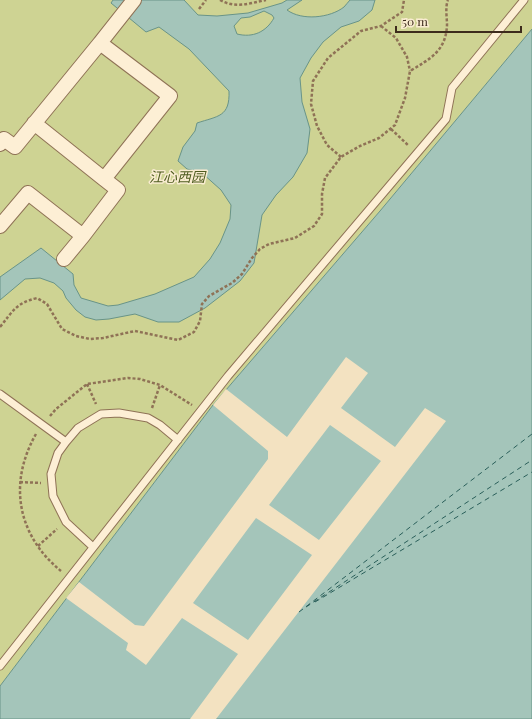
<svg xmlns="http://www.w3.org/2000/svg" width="532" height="719" viewBox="0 0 532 719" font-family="'Playfair Display','Noto Sans SC',serif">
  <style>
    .green { fill: #ced393 }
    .water { fill: #a4c5ba; stroke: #699488; fill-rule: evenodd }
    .pier { fill: #f3e2c1; fill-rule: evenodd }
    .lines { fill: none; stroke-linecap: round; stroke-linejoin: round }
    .ferry { stroke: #295e59; stroke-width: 1; stroke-dasharray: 5 4; stroke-linecap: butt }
    .lane-casing { stroke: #8f7256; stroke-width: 9 }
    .street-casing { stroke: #8f7256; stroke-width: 16 }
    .path { stroke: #8f7256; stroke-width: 2.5; stroke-dasharray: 3 2; stroke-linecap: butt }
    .lane { stroke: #fdefd5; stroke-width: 7 }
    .street { stroke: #fdefd5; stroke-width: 14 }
    .labels { text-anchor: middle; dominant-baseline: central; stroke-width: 3; stroke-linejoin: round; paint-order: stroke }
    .park-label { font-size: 14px; font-style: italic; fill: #4f5c20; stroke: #f9ecd1 }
  </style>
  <rect width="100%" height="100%" fill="#f3e2c1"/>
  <path class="green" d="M 0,0 L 532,0 L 532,29 L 380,211 L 213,405 L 0,686 Z"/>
  <path class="water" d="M 113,0 L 184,0 L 198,15 L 217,16 L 248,13 L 282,3 L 287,0 L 302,0 L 287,10 C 302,21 330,18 344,7 C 346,5 348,2 350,0 L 375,0 L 372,10 L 359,21 L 341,27 L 323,42 L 311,58 L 300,78 L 302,102 L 310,129 L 307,153 L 293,177 L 276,195 L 262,215 L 254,263 L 240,281 L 205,308 L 179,322 L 158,322 L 135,314 L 109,319 L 96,320 L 85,317 L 76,310 L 66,298 L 63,291 L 54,283 L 40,278 L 25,279 L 0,300 L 0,277 L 41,248 L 73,274 L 74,285 L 81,298 L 108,306 L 118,305 L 155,294 L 194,277 L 210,259 L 220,243 L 230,219 L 231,205 L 221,190 L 202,173 L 187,169 L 178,161 L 183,147 L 195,131 L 197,123 C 218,116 230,117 229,91 L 189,49 L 159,27 L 146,32 L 111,3 ZM 264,11 L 272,15 L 274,18 C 266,32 253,38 237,34 L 234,26 L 241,18 L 250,17 Z
    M 532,29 L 532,719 L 0,719 L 0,686 L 213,405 L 380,211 Z"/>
  <path class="pier" d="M 346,357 L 368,373 L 341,408 L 395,447 L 425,408 L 446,421 L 216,719 L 190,719 L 238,654 L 182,618 L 146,665 L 126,650 L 128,643 L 66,598 L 79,582 L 135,625 L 144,626 L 268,459 L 268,451 L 213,405 L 226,389 L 287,437 ZM 330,425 L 381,461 L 319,540 L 269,505 ZM 256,518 L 312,555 L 248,640 L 193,603 Z"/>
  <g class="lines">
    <path class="ferry" d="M 315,602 L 532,472
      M 306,607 L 532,460
      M 299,612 L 532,434"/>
    <g class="lane-casing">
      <path id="lane" d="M 0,394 L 66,442
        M 93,547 L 66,522 L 53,496 L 51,474 L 58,453 L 66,442 L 78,428 L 101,414 L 119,413 L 148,418 L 160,425 L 178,440
        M 0,666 L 228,376 L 446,119 L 452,88 L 524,0"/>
    </g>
    <g class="street-casing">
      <path id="street" d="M 100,43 L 134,0
        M 34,123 L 104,179
        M 0,144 L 4,139 L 15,147 L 100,43 L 170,96 L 104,179 L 118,190 L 83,236 L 28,193 L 0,226
        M 64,259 L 83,236"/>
    </g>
    <path class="path" d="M 220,0 C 236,9 250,3 266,0
      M 199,9 L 206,0
      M 381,26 L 396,38 L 407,57 L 410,71
      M 391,129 L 409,146
      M 341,157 L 327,145 L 317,126 L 311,104 L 313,81 L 328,58 L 361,31 L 381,26 L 402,12 L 404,0
      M 0,327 C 13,311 16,303 37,298 L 47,304 L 62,329 L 76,336 L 90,339 L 103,338 L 135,331 L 178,340 L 194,332 L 200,321 L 202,304 L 209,296 L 232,283 L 242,274 L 252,258 L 260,249 L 269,244 L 295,238 L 314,226 L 322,214 L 322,194 L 325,178 L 341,157 L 360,146 L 379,138 L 395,125 L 405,98 L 410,71 C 430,59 446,51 447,25 C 447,17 445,7 448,0
      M 87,384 L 96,404
      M 152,408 L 160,385
      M 50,416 L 56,409 L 87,384 L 128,378 L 140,379 L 160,385 L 192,405
      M 36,434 C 8,483 17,535 61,571
      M 20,482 L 41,483
      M 38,546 L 57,529"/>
    <use href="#lane" class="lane"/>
    <use href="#street" class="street"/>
  </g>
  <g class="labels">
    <g class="park-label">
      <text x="177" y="176">江心西园</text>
    </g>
  </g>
  <path d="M396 26v6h125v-6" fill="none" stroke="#3d2b1c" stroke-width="2"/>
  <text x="402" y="26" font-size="12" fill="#3d2b1c" stroke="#f9ecd1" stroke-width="3" paint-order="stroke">50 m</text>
</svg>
